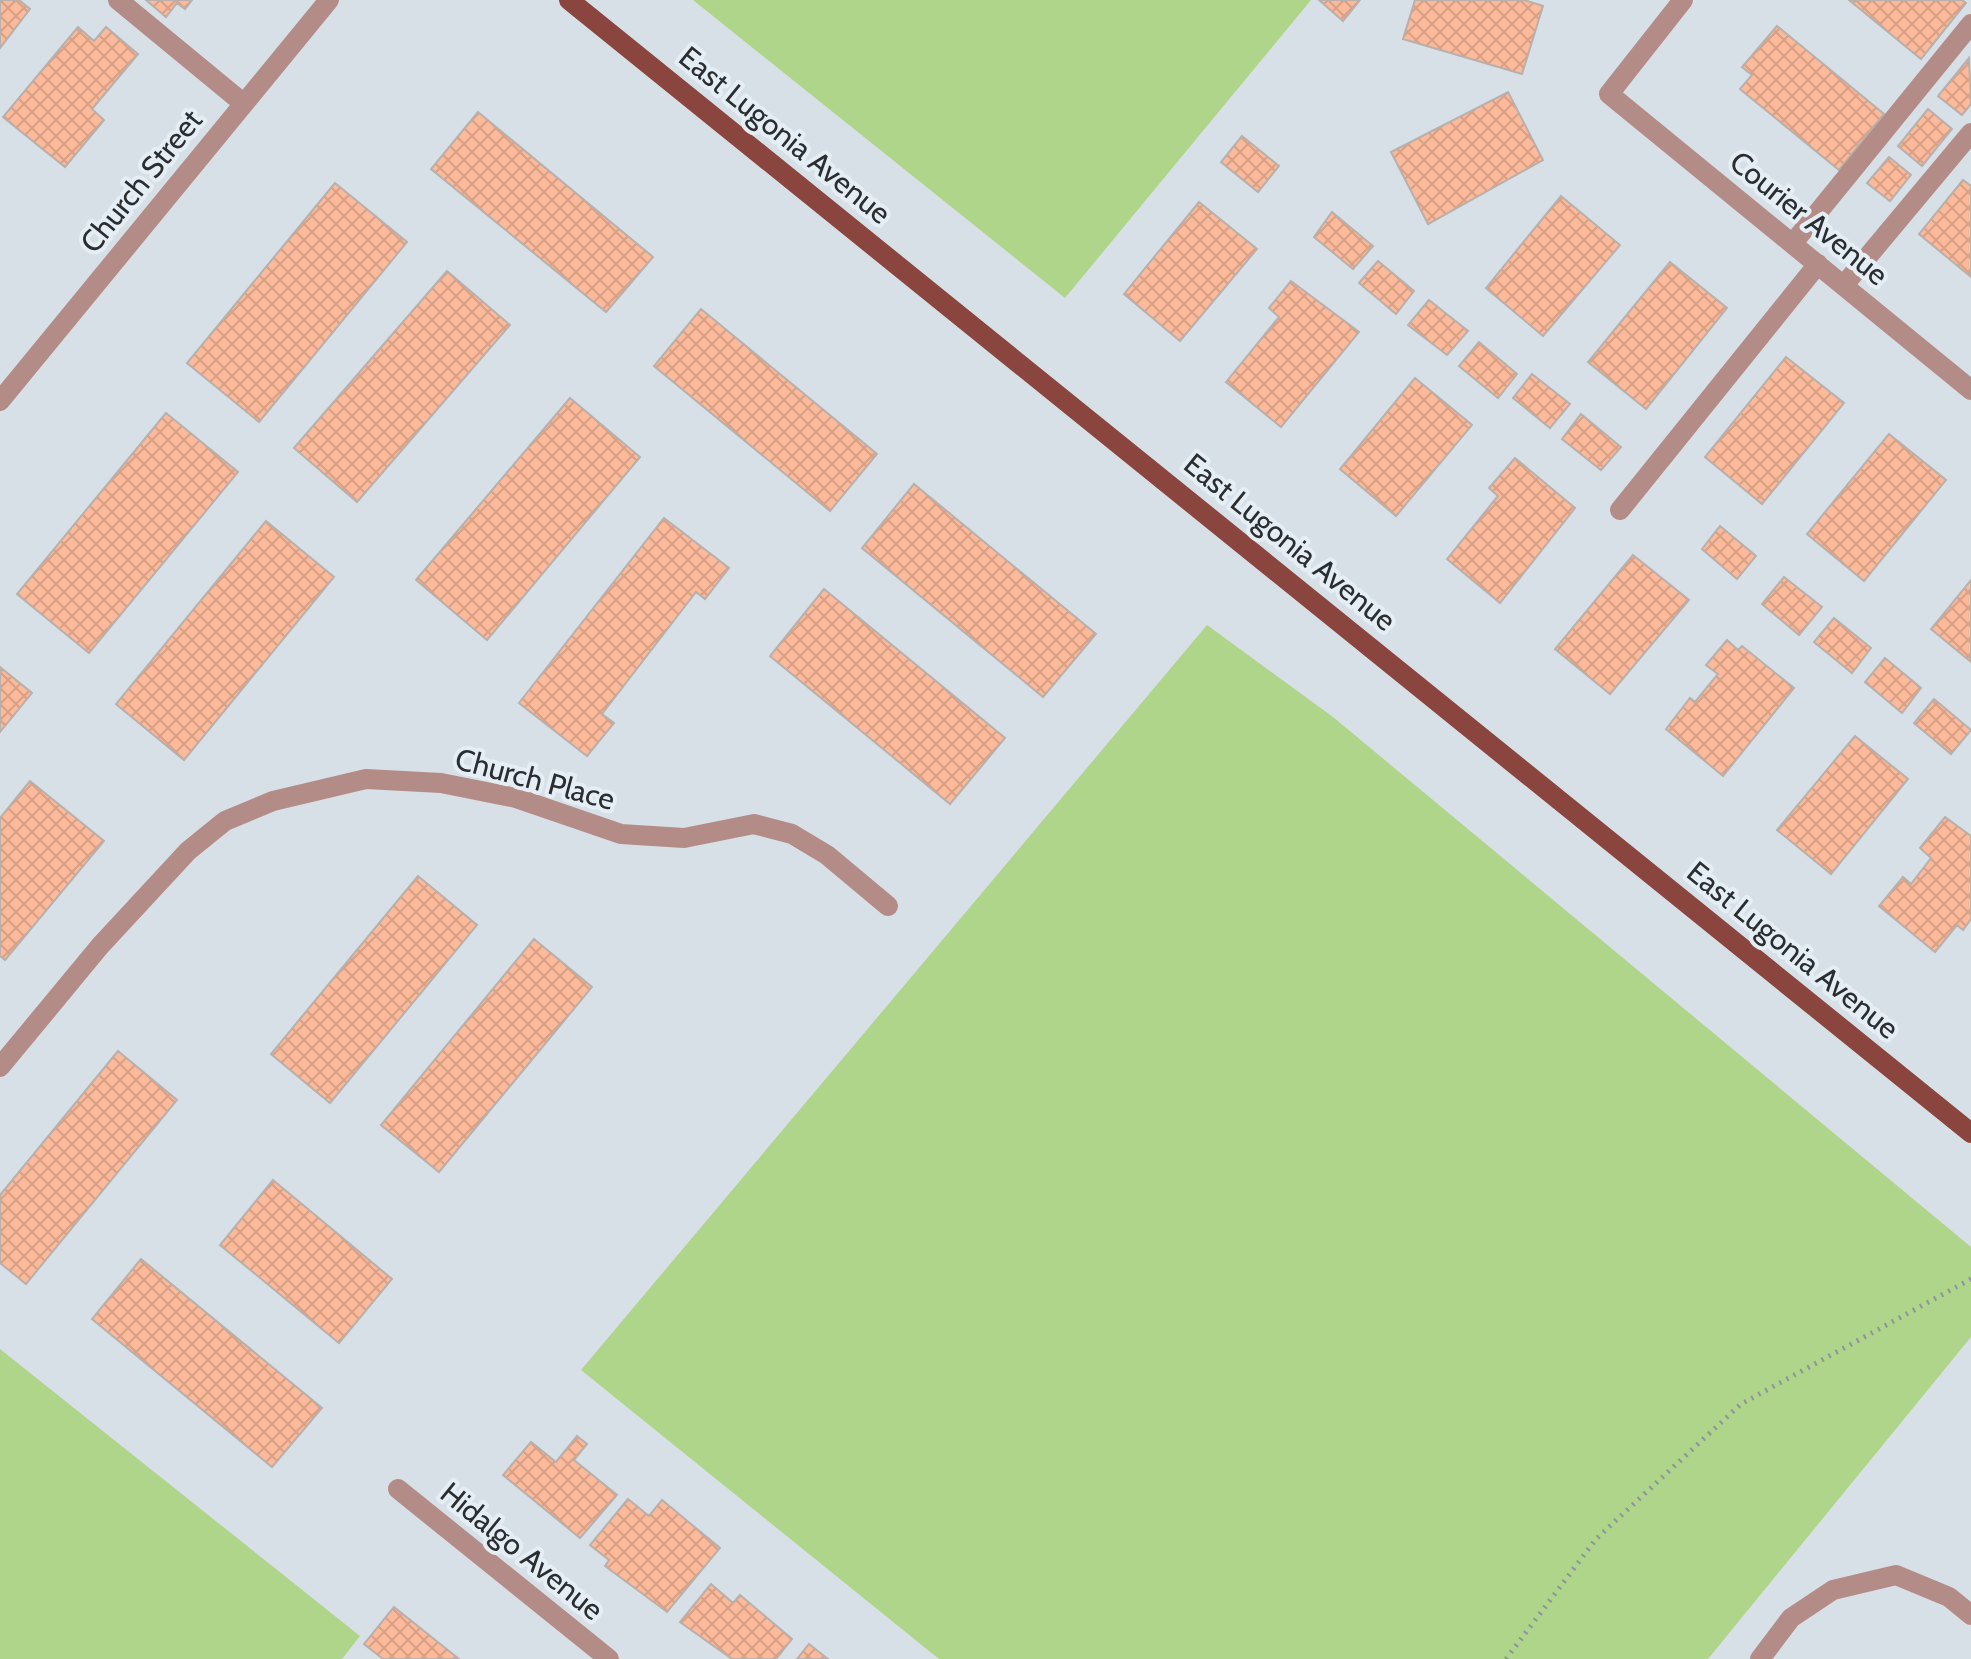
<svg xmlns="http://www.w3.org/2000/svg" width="1971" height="1659" viewBox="0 0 1971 1659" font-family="Cabin,sans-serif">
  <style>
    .green { fill: #aed58a }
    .building { fill: url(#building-cross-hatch); stroke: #b9afab; stroke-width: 2 }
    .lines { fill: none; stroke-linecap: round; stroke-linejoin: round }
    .path { stroke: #8e9499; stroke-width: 5; stroke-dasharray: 2 6; stroke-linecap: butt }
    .minor { stroke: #b48c87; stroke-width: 20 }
    .major { stroke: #8a453f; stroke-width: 20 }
    .labels { text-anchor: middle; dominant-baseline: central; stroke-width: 8; stroke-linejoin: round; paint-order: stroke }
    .street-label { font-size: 30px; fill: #2b2e31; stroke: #e5edf5 }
  </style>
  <defs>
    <pattern id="building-cross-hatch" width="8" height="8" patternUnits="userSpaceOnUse" patternTransform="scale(2)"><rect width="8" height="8" fill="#fcba9a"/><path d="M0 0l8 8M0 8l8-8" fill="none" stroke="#d8a085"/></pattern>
  </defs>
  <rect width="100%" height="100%" fill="#d8e0e7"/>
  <path class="green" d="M 693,0 L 1311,0 L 1065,298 Z
    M 1207,625 L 1333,717 L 1971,1247 L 1971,1337 L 1708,1659 L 939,1659 L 581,1370 Z
    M 0,1349 L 360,1636 L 342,1659 L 0,1659 Z"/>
  <path class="building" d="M 0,0 L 19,0 L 30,9 L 0,48 Z
    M 146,0 L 192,0 L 185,9 L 177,3 L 166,17 Z
    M 1319,0 L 1360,0 L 1343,21 Z
    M 1415,0 L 1524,0 L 1543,6 L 1522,74 L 1403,39 Z
    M 1849,0 L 1962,0 L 1966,3 L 1921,59 Z
    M 1777,26 L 1884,114 L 1839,170 L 1740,89 L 1752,75 L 1742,67 Z
    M 78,27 L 94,41 L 106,27 L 138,54 L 92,109 L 104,120 L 65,167 L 3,117 Z
    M 1969,58 L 1971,104 L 1962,115 L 1938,96 Z
    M 1508,92 L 1543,160 L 1428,224 L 1391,152 Z
    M 1928,109 L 1952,129 L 1922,166 L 1898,146 Z
    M 478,112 L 653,257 L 606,312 L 431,169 Z
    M 1242,136 L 1279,166 L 1258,192 L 1221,162 Z
    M 1889,157 L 1911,175 L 1890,201 L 1867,183 Z
    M 1963,180 L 1971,186 L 1971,277 L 1919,234 Z
    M 335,183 L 407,242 L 259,422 L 187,363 Z
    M 1561,196 L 1620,245 L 1543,336 L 1486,288 Z
    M 1199,202 L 1257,249 L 1180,341 L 1124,294 Z
    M 1332,212 L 1373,246 L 1353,269 L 1314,237 Z
    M 1378,261 L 1414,291 L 1396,314 L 1359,283 Z
    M 1670,262 L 1727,308 L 1646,409 L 1588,362 Z
    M 447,271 L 510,325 L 357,502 L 294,448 Z
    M 1291,281 L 1359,332 L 1281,427 L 1226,382 L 1279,317 L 1269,308 Z
    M 1429,300 L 1468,331 L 1447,355 L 1408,325 Z
    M 701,309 L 877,454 L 830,511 L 654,366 Z
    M 1479,342 L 1517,374 L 1498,398 L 1459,366 Z
    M 1786,357 L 1844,403 L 1762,504 L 1705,457 Z
    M 1532,374 L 1570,404 L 1550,428 L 1513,398 Z
    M 1415,378 L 1472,425 L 1396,516 L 1340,469 Z
    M 570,398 L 640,457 L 487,640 L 416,580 Z
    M 166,413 L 238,472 L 89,653 L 17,594 Z
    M 1581,414 L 1621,447 L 1601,470 L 1562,439 Z
    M 1889,434 L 1946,480 L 1864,581 L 1807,534 Z
    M 1515,458 L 1575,508 L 1500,603 L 1447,559 L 1498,496 L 1489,488 Z
    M 914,484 L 1096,634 L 1043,697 L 862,548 Z
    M 664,518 L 729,568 L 705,599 L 696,592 L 602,714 L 614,723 L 587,756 L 519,703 Z
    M 266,521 L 334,577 L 184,760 L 116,704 Z
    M 1720,526 L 1756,556 L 1737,579 L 1702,549 Z
    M 1633,555 L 1689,600 L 1610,694 L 1555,649 Z
    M 1784,577 L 1822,607 L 1799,635 L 1762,604 Z
    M 1971,580 L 1971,662 L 1931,629 Z
    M 824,589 L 1005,738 L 950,804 L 770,656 Z
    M 1834,618 L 1871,648 L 1852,673 L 1814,642 Z
    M 1727,640 L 1738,650 L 1742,646 L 1794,688 L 1723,776 L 1666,729 L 1690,698 L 1695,702 L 1718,674 L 1706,665 Z
    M 1885,658 L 1921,688 L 1902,713 L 1865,682 Z
    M 0,667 L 32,693 L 0,732 Z
    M 1934,699 L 1971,730 L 1951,754 L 1914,723 Z
    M 1855,736 L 1908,779 L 1831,874 L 1777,830 Z
    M 30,781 L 104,841 L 5,960 L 0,956 L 0,818 Z
    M 1945,817 L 1971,836 L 1971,919 L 1963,930 L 1957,925 L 1935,952 L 1879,906 L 1903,877 L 1911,884 L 1931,858 L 1920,848 Z
    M 418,876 L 477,925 L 330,1103 L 271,1054 Z
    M 534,939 L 592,987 L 439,1172 L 381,1125 Z
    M 118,1051 L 177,1100 L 26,1284 L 0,1263 L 0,1195 Z
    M 273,1180 L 392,1279 L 339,1343 L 220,1245 Z
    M 141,1259 L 322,1408 L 272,1467 L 92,1319 Z
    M 577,1436 L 587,1444 L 574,1460 L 617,1495 L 580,1538 L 503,1475 L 531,1442 L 556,1462 Z
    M 628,1499 L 649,1516 L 662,1500 L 720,1548 L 667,1612 L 605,1566 L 609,1560 L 590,1545 Z
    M 711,1584 L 733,1603 L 740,1595 L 792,1639 L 776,1659 L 732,1659 L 680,1622 Z
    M 394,1607 L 459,1659 L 383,1659 L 364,1644 Z
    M 809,1644 L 828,1659 L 797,1659 Z"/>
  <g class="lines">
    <path class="path" d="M 1506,1659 L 1596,1539 L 1741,1404 L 1971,1279"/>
    <path class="minor" d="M 118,0 L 243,103
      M 1683,0 L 1609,94 L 1971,390
      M 1793,243 L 1971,24
      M 1844,285 L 1971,133
      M 0,401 L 329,0
      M 1620,510 L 1818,264
      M 0,1067 L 100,946 L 188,851 L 225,821 L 273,801 L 366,779 L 441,783 L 516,798 L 621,834 L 684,838 L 754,824 L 792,834 L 827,855 L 888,906
      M 398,1489 L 609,1659
      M 1760,1659 L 1791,1618 L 1833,1590 L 1896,1575 L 1949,1597 L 1971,1615"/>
    <path class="major" d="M 569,0 L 1971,1133"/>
  </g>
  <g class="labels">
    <g class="street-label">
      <text transform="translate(785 135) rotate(39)">East Lugonia Avenue</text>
      <text transform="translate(141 181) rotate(-51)">Church Street</text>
      <text transform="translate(1809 218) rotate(39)">Courier Avenue</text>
      <text transform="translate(1290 542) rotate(39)">East Lugonia Avenue</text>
      <text transform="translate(535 779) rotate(15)">Church Place</text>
      <text transform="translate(1793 950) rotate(39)">East Lugonia Avenue</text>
      <text transform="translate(522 1551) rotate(39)">Hidalgo Avenue</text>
    </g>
  </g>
</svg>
